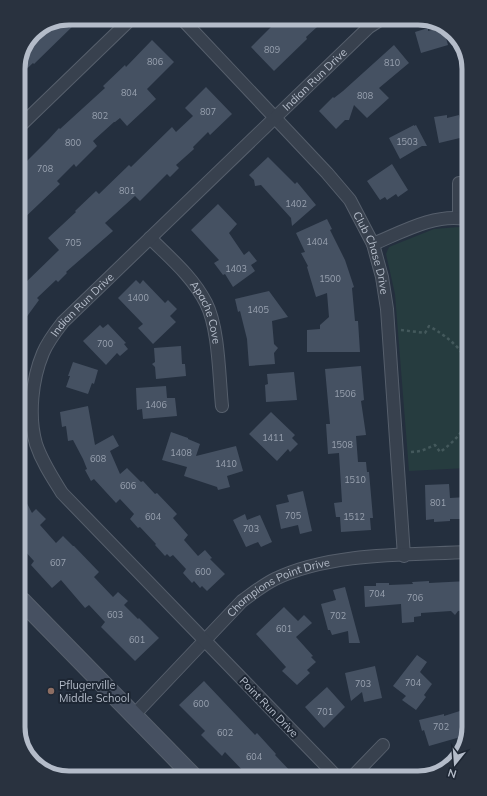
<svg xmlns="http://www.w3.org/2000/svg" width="487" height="796" viewBox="0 0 487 796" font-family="Mulish,sans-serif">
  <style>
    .green { fill: #263c3f }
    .building { fill: #455162 }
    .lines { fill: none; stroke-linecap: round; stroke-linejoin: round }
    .street-casing { stroke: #565f6c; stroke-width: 14 }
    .secondary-casing { stroke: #565f6c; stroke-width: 19 }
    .path { stroke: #44595c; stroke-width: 2.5; stroke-dasharray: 3 3; stroke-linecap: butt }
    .street { stroke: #38414e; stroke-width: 12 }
    .secondary { stroke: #465061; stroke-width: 17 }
    .education-dot { fill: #8d6e63; stroke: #1d2633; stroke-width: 1.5 }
    .labels { text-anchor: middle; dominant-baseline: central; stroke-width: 4; stroke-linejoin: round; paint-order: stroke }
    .number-label { font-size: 9px; fill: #98a1af }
    .street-label { font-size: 11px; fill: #b4bcc9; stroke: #1d2633 }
    .poi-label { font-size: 11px; fill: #b4bcc9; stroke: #1d2633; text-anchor: start }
    .rim { fill: none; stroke: #b4bcc9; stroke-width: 5 }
  </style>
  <rect width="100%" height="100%" fill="#242f3e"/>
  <path class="green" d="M 459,227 L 465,228 L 467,468 L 409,471 L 395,294 L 386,254 L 389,247 L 434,229 Z"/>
  <path class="building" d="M 69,18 L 75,24 L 34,64 L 33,63 L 18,77 L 18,66 L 33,33 Z
    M 280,18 L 327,18 L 306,37 L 307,39 L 274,71 L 251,47 Z
    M 443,27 L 448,45 L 421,53 L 415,32 L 428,28 L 428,31 Z
    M 152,40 L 174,62 L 147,89 L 156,99 L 127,126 L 120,118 L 115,122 L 114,122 L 93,141 L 97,146 L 76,167 L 74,164 L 57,181 L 60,184 L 19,223 L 19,169 L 49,139 L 59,128 L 60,129 L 105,88 L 103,86 L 125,65 L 126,67 Z
    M 394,45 L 409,63 L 379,88 L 389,98 L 367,118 L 354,105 L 349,120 L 345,120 L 336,129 L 319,111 L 333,97 L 334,98 L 343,91 Z
    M 206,87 L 232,114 L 210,135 L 208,132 L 193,147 L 194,149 L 176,165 L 179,168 L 170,177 L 167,174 L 140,201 L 135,196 L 105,223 L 113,231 L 66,272 L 67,273 L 58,282 L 56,280 L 37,298 L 39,300 L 20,326 L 20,288 L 59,250 L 48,238 L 76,212 L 75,211 L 96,191 L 99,194 L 129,165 L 131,167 L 172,127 L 176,132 L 193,116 L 185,108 Z
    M 447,115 L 447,118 L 459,115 L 464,137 L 439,143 L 434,117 Z
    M 414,125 L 414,126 L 416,125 L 427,146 L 422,146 L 400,159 L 389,138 Z
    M 268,157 L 295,184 L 297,182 L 316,205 L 292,226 L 291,218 L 261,185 L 255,186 L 254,180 L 249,175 Z
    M 392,164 L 408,190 L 398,197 L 396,194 L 387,200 L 385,197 L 380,200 L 367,181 Z
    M 218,204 L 237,224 L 229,233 L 244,255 L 249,251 L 257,261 L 251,265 L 255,271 L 233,287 L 225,274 L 223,275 L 214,263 L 219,260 L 191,230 Z
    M 327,219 L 332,229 L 330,230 L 345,260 L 354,287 L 352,288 L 355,321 L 358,321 L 360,352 L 307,352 L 307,330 L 320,329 L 320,325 L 329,317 L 327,293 L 316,297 L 307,267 L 308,266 L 301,253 L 305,252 L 296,233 Z
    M 136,280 L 140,284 L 143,280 L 165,303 L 168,300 L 177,309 L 170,316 L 176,322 L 153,344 L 138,328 L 143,324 L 118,298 Z
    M 269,291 L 288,317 L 272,321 L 274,344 L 278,348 L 274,353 L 275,364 L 249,366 L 247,339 L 240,311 L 238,312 L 235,299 Z
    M 108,324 L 126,343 L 124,344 L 128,349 L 120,356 L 117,353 L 106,365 L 83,341 L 100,325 L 103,328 Z
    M 181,346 L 182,364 L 185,364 L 186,376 L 156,379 L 155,367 L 152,364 L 155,362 L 154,348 Z
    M 73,362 L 98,370 L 94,384 L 92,383 L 88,394 L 66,387 L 70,376 L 68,376 Z
    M 361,366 L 364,400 L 361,401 L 366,435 L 356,436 L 358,462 L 366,462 L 367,472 L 369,472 L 373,518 L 370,518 L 371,530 L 341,532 L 340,517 L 336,517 L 334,503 L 342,502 L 339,453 L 328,454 L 326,424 L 330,424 L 325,369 Z
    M 294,372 L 297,400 L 266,402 L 265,385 L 268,384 L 267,374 Z
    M 166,386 L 167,398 L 175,398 L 177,416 L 143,419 L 142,409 L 137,410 L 136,388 Z
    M 88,406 L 95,445 L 113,435 L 119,446 L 110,451 L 120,474 L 127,468 L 141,482 L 143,481 L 155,494 L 157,493 L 177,514 L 173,518 L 188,535 L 184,540 L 198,556 L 205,550 L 212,558 L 210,559 L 225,574 L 207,591 L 202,586 L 200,588 L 194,581 L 192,583 L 183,573 L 186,569 L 173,555 L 170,557 L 167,554 L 165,556 L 155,545 L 156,544 L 140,527 L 138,528 L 130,519 L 134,514 L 120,499 L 116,503 L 94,479 L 91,481 L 85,470 L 87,469 L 83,459 L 73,440 L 68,441 L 66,426 L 62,427 L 60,412 Z
    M 271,412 L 295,435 L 292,438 L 298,444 L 290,452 L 288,449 L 277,461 L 249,434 Z
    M 171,432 L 188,438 L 188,439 L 200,444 L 196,456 L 236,446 L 243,471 L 227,476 L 230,487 L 218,490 L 217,487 L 184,476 L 187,467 L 162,460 Z
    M 449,484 L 450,498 L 467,497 L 467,519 L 450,519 L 450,521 L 434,522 L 434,519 L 426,520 L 425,485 Z
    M 303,491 L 312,531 L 300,534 L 298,525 L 281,529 L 276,505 L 289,502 L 287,495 Z
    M 21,492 L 32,513 L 36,509 L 46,519 L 40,525 L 56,543 L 63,536 L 73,546 L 74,546 L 99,572 L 94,577 L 113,597 L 118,592 L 128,601 L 124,605 L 138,619 L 139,618 L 159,638 L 135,661 L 101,627 L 105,622 L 89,605 L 85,608 L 61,580 L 52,588 L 31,565 L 34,561 L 22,548 Z
    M 245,514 L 247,520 L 260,515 L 272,542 L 261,547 L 258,542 L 246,547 L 233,520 Z
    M 429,581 L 429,583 L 468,581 L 468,610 L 458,611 L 455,615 L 451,611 L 421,613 L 421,616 L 414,617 L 414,622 L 402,623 L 401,604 L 365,607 L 364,586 L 376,586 L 376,583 L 389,583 L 389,585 L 413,584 L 412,582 Z
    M 345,587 L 356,628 L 360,643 L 349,643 L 348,631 L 332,635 L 330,630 L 328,630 L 321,604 L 336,600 L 333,590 Z
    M 284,607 L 298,621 L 304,615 L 312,623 L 296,637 L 313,656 L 311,657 L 316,662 L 307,670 L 310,673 L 297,685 L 282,671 L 286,667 L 256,634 Z
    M 417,655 L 427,662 L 420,672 L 432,684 L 424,695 L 426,697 L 416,710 L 402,700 L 406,696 L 393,686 Z
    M 375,666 L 382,698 L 364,702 L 362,692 L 351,701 L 345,673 Z
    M 204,681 L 255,735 L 257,733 L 276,754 L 275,755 L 294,775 L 247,775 L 225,752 L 222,756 L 201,735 L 205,731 L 179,705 Z
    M 327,687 L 345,707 L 324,728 L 305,707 Z
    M 463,710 L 466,721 L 460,723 L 464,736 L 429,746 L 424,730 L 422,731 L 419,720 L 444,714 L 444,716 Z"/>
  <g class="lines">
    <g class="street-casing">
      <g id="street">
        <path id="s1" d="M 181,18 L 327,173 L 350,200 L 373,244 L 382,277 L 387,309 L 404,556"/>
        <path d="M 19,127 L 132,18"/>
        <path d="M 459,183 L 459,218"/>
        <path id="s2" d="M 150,238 C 170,258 193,277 206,303 C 219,328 219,377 222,406"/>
        <path d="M 373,244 C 400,233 435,213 465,219"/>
        <path id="s3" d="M 134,715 L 242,601 C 253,593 263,585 275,579 C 331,552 407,555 468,552"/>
        <path id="s4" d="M 334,774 L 62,493 C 52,477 42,462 36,444 C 28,416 32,379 43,353 C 48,341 56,331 63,322 L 369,27 L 383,18"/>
        <path d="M 355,774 L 383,745"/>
      </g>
    </g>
    <g class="secondary-casing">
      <path id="secondary" d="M 22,601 L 193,776"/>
    </g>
    <path class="path" d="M 401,330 L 425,333 L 429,326 C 446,336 454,342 466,358
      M 411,452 L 421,451 L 435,445 L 440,452 C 451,444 461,435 467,422"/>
    <use href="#street" class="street"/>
    <use href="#secondary" class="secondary"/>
  </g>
  <circle class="education-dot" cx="51" cy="691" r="4"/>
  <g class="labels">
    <g class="number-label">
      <text x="272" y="49">809</text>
      <text x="155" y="61">806</text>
      <text x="392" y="62">810</text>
      <text x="129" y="92">804</text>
      <text x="365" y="95">808</text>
      <text x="208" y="111">807</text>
      <text x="100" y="115">802</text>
      <text x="407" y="141">1503</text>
      <text x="73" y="142">800</text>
      <text x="45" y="168">708</text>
      <text x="127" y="190">801</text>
      <text x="296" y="203">1402</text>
      <text x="317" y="241">1404</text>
      <text x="73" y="242">705</text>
      <text x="236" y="268">1403</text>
      <text x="330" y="278">1500</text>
      <text x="138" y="297">1400</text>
      <text x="258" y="309">1405</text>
      <text x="105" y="343">700</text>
      <text x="345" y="393">1506</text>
      <text x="156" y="404">1406</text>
      <text x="273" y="437">1411</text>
      <text x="342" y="444">1508</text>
      <text x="181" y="452">1408</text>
      <text x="98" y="458">608</text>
      <text x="226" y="463">1410</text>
      <text x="355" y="479">1510</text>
      <text x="128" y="485">606</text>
      <text x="438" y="502">801</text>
      <text x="293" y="515">705</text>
      <text x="153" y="516">604</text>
      <text x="354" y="516">1512</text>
      <text x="251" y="528">703</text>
      <text x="58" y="562">607</text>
      <text x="203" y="571">600</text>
      <text x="377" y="593">704</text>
      <text x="415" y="597">706</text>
      <text x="115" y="614">603</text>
      <text x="338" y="615">702</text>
      <text x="284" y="628">601</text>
      <text x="137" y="639">601</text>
      <text x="413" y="682">704</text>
      <text x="363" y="683">703</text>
      <text x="201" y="703">600</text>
      <text x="325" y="711">701</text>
      <text x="441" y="726">702</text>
      <text x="225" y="732">602</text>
      <text x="254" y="756">604</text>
    </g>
    <g class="street-label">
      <text stroke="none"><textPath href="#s4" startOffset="926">Indian Run Drive</textPath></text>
      <text stroke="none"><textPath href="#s1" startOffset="306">Club Chase Drive</textPath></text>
      <text stroke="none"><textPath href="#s4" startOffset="602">Indian Run Drive</textPath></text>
      <text stroke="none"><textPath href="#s2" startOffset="95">Apache Cove</textPath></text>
      <text stroke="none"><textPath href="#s3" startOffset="196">Champions Point Drive</textPath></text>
      <text transform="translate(269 707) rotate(46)">Point Run Drive</text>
    </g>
    <g class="poi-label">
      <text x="59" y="685">Pflugerville<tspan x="59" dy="13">Middle School</tspan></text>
    </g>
  </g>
  <path d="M0 0H487V796H0ZM69 25H418A44 44 0 0 1 462 69V727A44 44 0 0 1 418 771H69A44 44 0 0 1 25 727V69A44 44 0 0 1 69 25Z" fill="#29323f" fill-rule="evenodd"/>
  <path class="rim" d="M69 25H418A44 44 0 0 1 462 69V727A44 44 0 0 1 418 771H69A44 44 0 0 1 25 727V69A44 44 0 0 1 69 25Z"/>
  <g transform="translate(455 764) rotate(197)" stroke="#1d2633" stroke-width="3" paint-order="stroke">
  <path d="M0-3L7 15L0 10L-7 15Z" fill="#b4bcc9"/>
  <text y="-6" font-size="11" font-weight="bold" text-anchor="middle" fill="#b4bcc9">N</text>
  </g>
</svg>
